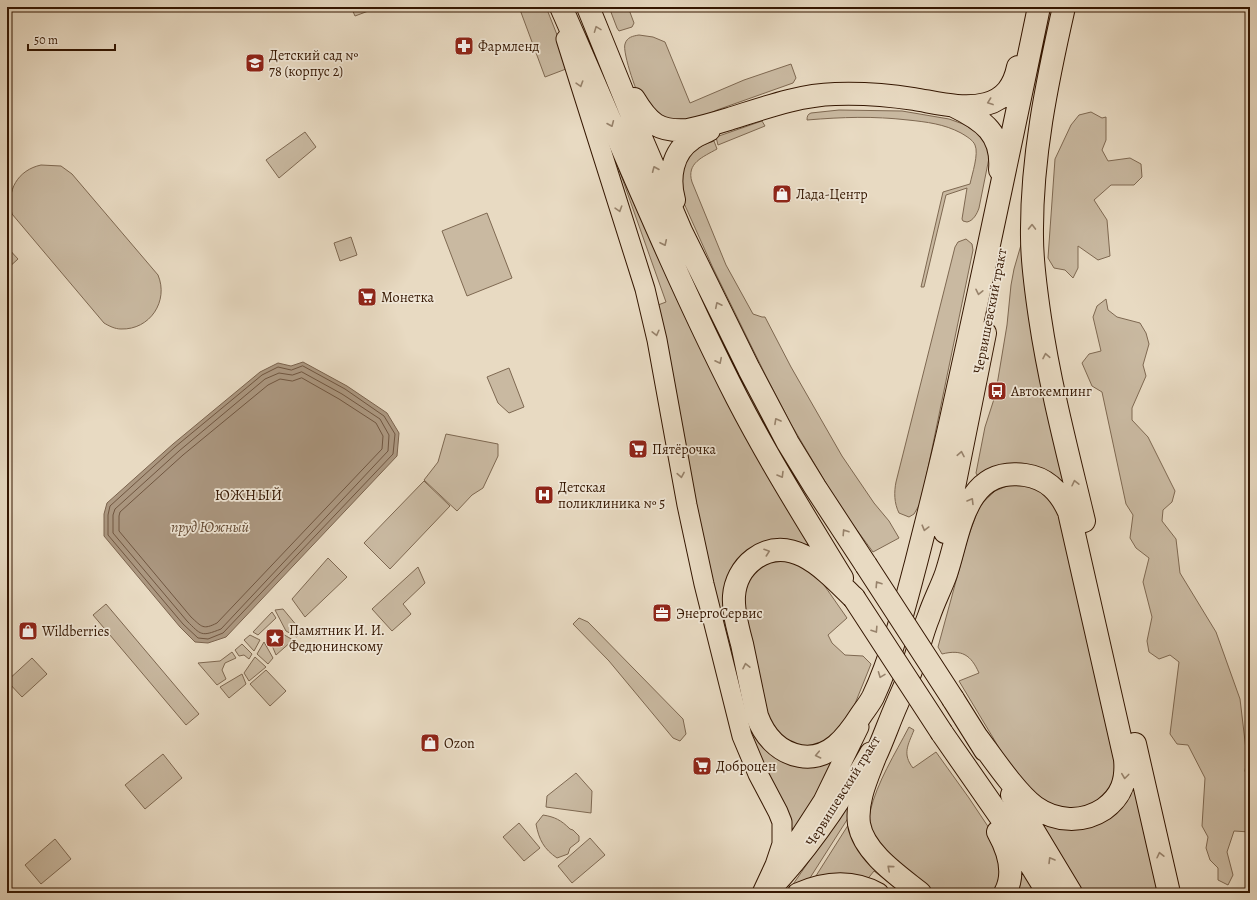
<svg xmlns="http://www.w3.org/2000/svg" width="1257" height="900" viewBox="0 0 1257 900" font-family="Alegreya,serif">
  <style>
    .green { fill: #c9b9a1; stroke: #7e6851 }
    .water { fill: #ab9780; stroke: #7b634d }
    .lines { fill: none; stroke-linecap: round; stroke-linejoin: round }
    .shore { stroke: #705640; stroke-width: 1 }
    .primary-casing { stroke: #341601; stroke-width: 21 }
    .highway-casing { stroke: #341601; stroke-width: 24 }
    .primary { stroke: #e8dac2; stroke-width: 19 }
    .highway { stroke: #e8dac2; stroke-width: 22 }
    .highway-bridge-casing { stroke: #341601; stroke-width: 24; stroke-linecap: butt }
    .highway-bridge { stroke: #e8dac2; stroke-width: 22 }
    .oneway { stroke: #97826b }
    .labels { text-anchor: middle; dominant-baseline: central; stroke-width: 3.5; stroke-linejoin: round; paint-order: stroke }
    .poi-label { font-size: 14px; fill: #341601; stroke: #f0e7d7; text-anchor: start }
    .street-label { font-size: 14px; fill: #341601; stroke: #f0e7d7 }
    .neighbourhood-label { font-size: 15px; letter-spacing: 1px; fill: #341601; stroke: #f0e7d7 }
    .water-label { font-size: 15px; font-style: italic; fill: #644a34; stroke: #f0e7d7 }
  </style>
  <rect width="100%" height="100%" fill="#e8dac2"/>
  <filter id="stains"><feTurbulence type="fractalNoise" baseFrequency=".005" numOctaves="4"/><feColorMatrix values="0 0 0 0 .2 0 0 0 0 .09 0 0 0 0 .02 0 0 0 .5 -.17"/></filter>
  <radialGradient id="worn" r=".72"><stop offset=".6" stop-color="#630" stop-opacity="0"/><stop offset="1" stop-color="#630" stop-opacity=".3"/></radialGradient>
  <path class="green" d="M 351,7 L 370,7 L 371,10 L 355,16 Z
    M 519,7 L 546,7 L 567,60 L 566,69 L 545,77 Z
    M 609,7 L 628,7 L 634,23 L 632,27 L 619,31 L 617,28 Z
    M 639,35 L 653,37 L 665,42 L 690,103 L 744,80 L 791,64 L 796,78 L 793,83 L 717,110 L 688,124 L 678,126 C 671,122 648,110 644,105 C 638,99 622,52 625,44 C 627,37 633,36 639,35 Z
    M 592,96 L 814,554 L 738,566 L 764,742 L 842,750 L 788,842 L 751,746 L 714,596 L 658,305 L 666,302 L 616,161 L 614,162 Z
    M 839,110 L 902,111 L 949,119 L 963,124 L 979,132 L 988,147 L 989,158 L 979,208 C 977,214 973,221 967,222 L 963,221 L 962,219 L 967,188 L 946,195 L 924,287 L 921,287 L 943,192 L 970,184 C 972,174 979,154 975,145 C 973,140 966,136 961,133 C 944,124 927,122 908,120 C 873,116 843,117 807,120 C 807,116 808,114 811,113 Z
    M 1091,112 L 1102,118 L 1106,117 L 1106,140 L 1102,150 L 1108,161 L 1130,158 L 1141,164 L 1142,177 L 1134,185 L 1111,185 L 1094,200 L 1107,220 L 1110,256 L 1098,260 L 1078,246 L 1078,268 L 1073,278 L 1065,270 L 1054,268 L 1048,258 L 1055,159 L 1071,125 L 1079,115 Z
    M 762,121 L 765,126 L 718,145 L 716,137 Z
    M 305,132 L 316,147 L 279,178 L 266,160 Z
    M 714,141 L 717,149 C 703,157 686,163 692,182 L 726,265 L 753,314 L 762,317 L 765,317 L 791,367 L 842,456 L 874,503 L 889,521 L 899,538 L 873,552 L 840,507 L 791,424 L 766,376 L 713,268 L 683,201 L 680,175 L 684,161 L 698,147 Z
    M 41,165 L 61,166 L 72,174 L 158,275 C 169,301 150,330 121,329 C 115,329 109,326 104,323 L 12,214 C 6,190 18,170 41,165 Z
    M 487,213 L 512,278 L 467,296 L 442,231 Z
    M 351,237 L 357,255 L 340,261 L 334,243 Z
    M 1023,238 L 1067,489 L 980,476 L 977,475 L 976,473 L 985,427 L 995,396 L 999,397 L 1001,386 L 997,385 L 1007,325 L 1011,285 L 1014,269 Z
    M 966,239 L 972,244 L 973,250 L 921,502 L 914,514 L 909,517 L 899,513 C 894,503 894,492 896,482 L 955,247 L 958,242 Z
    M 7,247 L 18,259 L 7,269 Z
    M 1106,299 L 1108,310 L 1117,317 L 1140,323 L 1146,333 L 1149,344 L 1143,365 L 1146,376 L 1132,408 L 1132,420 L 1148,437 L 1175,491 L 1172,502 L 1163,510 L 1162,521 L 1176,539 L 1180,573 L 1216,632 L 1240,699 L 1247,758 L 1245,771 L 1250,782 L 1250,832 L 1234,831 L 1227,852 L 1233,875 L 1228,885 L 1218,880 L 1218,868 L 1210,860 L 1206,848 L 1208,837 L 1202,826 L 1205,778 L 1188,745 L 1177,744 L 1170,734 L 1179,662 L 1170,655 L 1159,659 L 1149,652 L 1147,641 L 1152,617 L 1143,582 L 1149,558 L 1136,548 L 1130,538 L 1133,515 L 1126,504 L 1102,392 L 1092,386 L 1082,363 L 1089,354 L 1101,351 L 1093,317 L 1097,306 Z
    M 509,368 L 524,407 L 509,413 L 498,403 L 487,377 Z
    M 446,434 L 498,444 L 498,456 L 483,488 L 472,495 L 457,511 L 424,480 L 438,462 Z
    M 424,481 L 450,506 L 390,569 L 364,543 Z
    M 1029,483 L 1056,500 L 1117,749 L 1118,782 L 1094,807 L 1050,809 L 1010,766 L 959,681 L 979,673 C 971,655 962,649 942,654 L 938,647 L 968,537 L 980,505 L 995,491 L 1012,484 Z
    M 328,558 L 347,577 L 305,617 L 292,599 Z
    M 786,558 L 817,575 L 847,618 L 828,635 L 832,643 L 845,655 L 863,656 L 871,664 L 846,726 L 840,736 L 807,751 L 769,729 L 740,597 L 758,565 Z
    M 418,567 L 425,583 L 403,604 L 411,614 L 392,631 L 372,609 Z
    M 106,604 L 199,714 L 186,725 L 93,615 Z
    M 283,609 L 302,632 L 297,637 L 286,631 L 275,610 Z
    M 272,612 L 276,618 L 258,635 L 253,632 Z
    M 579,618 L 588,622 L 683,719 L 686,734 L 680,741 L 673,738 L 609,661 L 573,624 Z
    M 281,633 L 293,640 L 276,655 L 271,643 Z
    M 250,635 L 260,640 L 254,651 L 244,640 Z
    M 264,642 L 273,658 L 268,664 L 257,654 Z
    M 242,644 L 252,654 L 249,659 L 244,655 L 239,656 L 235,650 Z
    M 232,652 L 236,658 L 225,663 L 222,670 L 226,679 L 217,685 L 198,663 L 220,661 Z
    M 255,657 L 266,667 L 249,681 L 244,673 Z
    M 32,658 L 47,674 L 22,697 L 7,681 Z
    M 266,670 L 286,691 L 270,706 L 250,684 Z
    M 242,674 L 246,684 L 229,698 L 220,687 Z
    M 909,727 L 914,730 C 908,745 902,754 913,768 L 936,752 L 969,798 L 993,834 L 1002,864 L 995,893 L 935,893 L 904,870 L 870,834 C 870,827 868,819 870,812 C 877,782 895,754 909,727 Z
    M 163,754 L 182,778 L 145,809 L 125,785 Z
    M 576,773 L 592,791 L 591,813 L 546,807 L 547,796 Z
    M 1132,783 L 1164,893 L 1082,893 L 1038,819 L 1055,824 Z
    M 855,791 L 852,812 L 808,881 L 787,893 L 823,841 Z
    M 543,815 C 555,817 561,820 570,829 L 573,830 L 579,836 L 579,841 L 570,848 L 568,854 L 557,858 C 544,849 539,840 536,824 Z
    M 852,819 L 902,893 L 874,871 L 866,881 L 814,879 Z
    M 519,823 L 540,848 L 524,861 L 503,837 Z
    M 590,838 L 605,855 L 572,883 L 558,866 Z
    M 55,839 L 71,859 L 41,884 L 25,865 Z
    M 1020,867 L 1036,893 L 1014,893 Z"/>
  <path class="water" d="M 303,362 L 347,386 L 387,413 L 399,433 L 397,456 L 226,637 L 208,643 L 195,642 L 180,627 L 104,536 L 104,514 L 107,503 L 173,444 L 260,372 L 278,363 L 291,366 Z"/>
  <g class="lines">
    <path class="shore" d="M 303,366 L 345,389 L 384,416 L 395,434 L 393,454 L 223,633 L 208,639 L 198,638 L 183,624 L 108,535 L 108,515 L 110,506 L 175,447 L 262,375 L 278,367 L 291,370 Z
      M 302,372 L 342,394 L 380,419 L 389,435 L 388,451 L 221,629 C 201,637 201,635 187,621 L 113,533 L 113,515 L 115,509 L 179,451 L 265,379 L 279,373 L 292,375 Z
      M 302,378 L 339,399 L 376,423 L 383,436 L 382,449 L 217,623 C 203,630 202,627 191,617 L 119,531 L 119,516 L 120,512 L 183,455 L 268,385 L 280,379 L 292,381 Z"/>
    <g class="primary-casing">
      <path id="primary" d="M 566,39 L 645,289 L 657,340 L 687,505 L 704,584 L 742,736 L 758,774 L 778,812 L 782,822 L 782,844 L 775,865 L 762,893
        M 790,852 L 823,801 L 859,727
        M 769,892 C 809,850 841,803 870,752
        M 797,893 C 824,881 852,878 879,893"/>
    </g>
    <g class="highway-casing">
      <path id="highway" d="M 561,7 C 619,138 672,271 737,398 C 769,460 806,519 842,578
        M 588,7 L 642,140 L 681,231 L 749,369 L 788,443 L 815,487 L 866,565
        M 1064,7 C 1047,82 1031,159 1032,237 C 1032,264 1036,291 1040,318 C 1050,386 1068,454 1084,521
        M 634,99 C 649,124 659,132 688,130 C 702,127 716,123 729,119 C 764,108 799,95 835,94 C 862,93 888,95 914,99 C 938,103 963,110 986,104 C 1005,99 1014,86 1018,67
        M 954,106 C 983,120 1003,134 1000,170
        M 674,200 C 668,178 672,152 692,139 C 697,135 703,133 709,130
        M 945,532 L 985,333
        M 854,598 C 828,573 792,531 754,559 C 742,568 735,582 734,596 C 733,612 738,629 742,644 C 747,668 752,692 757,716 C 764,735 778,752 800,756 C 829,761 847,737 861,715 C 865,709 870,703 873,697 C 893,654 904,608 916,563 C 929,512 942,461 953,410 C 983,276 1011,141 1039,7
        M 953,699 L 985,750
        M 942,733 L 1006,825 L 1048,893
        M 1135,744 L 1169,893
        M 1012,795 L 1071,893
        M 998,832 C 1008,850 1016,873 1005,893
        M 920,893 C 899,876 864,853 859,824 C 856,801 867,778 875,757 C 883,740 889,722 897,704 C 902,692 908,680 912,668 C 918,651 922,633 929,616 C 934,601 941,588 946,574 C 960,533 964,466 1025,475 C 1047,478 1060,492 1069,512 L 1125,759 C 1127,780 1122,796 1104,809 C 1083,823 1056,822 1035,807 C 1016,793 992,757 977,737"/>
    </g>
    <use href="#primary" class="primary"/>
    <use href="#highway" class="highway"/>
    <g class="highway-bridge-casing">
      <path id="highway-bridge" d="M 866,565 L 953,699
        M 854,598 L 942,733"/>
    </g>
    <use href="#highway-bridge" class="highway-bridge"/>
  </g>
  <defs><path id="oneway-chevron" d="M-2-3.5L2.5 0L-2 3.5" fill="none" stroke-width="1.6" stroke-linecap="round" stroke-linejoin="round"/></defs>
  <g class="oneway">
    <use href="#oneway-chevron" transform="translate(597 29) rotate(-111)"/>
    <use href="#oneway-chevron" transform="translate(580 84) rotate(73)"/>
    <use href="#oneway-chevron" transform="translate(990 102) rotate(160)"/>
    <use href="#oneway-chevron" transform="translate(611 124) rotate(67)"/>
    <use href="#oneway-chevron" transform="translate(655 169) rotate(-113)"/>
    <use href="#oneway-chevron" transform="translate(619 209) rotate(73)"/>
    <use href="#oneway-chevron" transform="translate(1032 227) rotate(-89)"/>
    <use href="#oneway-chevron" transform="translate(664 243) rotate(65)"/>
    <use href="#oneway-chevron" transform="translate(979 292) rotate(102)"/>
    <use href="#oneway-chevron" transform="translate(718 305) rotate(-116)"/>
    <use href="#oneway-chevron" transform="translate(656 333) rotate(76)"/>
    <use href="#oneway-chevron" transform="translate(1046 356) rotate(-101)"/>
    <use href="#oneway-chevron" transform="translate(719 361) rotate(64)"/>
    <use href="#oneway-chevron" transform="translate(777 421) rotate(-119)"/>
    <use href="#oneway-chevron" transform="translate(961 454) rotate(-79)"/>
    <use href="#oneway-chevron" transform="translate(681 475) rotate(80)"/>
    <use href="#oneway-chevron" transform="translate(781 475) rotate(59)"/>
    <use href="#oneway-chevron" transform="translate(1075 483) rotate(-103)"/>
    <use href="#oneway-chevron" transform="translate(971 501) rotate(-59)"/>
    <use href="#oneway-chevron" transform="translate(925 528) rotate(105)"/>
    <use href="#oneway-chevron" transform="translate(845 532) rotate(-123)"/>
    <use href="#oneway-chevron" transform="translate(767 552) rotate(-19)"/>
    <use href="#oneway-chevron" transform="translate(878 584) rotate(-123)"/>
    <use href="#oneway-chevron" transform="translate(875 630) rotate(57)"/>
    <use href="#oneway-chevron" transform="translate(746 666) rotate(-102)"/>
    <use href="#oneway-chevron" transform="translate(881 675) rotate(111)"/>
    <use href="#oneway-chevron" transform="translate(818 755) rotate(168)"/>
    <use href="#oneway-chevron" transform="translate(1125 776) rotate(97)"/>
    <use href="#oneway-chevron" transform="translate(1160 855) rotate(-103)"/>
    <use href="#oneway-chevron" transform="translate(1051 860) rotate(-121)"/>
    <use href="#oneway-chevron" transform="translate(890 868) rotate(-139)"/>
  </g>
  <defs>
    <g id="pharmacy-square" transform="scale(1)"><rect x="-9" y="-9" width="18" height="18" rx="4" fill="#8f2418" stroke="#f0e7d7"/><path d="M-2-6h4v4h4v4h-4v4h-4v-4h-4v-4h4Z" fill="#fff"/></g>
    <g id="school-square" transform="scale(1)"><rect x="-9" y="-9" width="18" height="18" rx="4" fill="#8f2418" stroke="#f0e7d7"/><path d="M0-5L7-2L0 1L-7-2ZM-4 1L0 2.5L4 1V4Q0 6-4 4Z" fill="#fff"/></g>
    <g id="shop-square" transform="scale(1)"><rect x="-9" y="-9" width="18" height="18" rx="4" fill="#8f2418" stroke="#f0e7d7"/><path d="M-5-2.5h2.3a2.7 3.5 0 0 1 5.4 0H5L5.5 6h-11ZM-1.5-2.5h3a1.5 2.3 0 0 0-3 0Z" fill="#fff"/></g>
    <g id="supermarket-square" transform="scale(1)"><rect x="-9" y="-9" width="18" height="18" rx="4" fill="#8f2418" stroke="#f0e7d7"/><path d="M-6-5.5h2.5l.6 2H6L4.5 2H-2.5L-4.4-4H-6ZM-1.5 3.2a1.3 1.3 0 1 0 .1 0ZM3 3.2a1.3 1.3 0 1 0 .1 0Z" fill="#fff"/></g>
    <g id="bus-square" transform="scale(1)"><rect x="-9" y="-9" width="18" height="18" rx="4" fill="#8f2418" stroke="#f0e7d7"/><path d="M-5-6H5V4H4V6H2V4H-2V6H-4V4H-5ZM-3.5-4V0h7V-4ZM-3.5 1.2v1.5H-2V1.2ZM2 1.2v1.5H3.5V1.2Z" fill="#fff"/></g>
    <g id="hospital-square" transform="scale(1)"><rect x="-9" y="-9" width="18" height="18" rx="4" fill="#8f2418" stroke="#f0e7d7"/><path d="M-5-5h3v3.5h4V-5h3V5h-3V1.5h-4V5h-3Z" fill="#fff"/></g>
    <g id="office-square" transform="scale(1)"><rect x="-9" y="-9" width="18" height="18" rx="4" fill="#8f2418" stroke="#f0e7d7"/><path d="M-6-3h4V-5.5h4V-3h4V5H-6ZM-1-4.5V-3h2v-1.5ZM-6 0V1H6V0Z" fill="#fff"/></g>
    <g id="sight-square" transform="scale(1)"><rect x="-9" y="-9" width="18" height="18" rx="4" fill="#8f2418" stroke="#f0e7d7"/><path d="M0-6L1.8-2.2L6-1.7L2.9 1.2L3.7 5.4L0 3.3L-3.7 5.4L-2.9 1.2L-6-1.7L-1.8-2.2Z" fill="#fff"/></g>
  </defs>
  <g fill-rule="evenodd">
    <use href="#pharmacy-square" x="464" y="46"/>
    <use href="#school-square" x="255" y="63"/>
    <use href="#shop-square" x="782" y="194"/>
    <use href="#supermarket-square" x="367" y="297"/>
    <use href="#bus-square" x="997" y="391"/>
    <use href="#supermarket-square" x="638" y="449"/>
    <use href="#hospital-square" x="544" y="495"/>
    <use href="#office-square" x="662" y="613"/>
    <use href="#shop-square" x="28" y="631"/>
    <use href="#sight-square" x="275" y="638"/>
    <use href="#shop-square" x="430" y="743"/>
    <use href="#supermarket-square" x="702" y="766"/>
  </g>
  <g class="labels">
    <g class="poi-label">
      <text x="478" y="46">Фармленд</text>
      <text x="269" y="55">Детский сад №<tspan x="269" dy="16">78 (корпус 2)</tspan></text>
      <text x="796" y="194">Лада-Центр</text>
      <text x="381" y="297">Монетка</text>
      <text x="1011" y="391">Автокемпинг</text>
      <text x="652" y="449">Пятёрочка</text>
      <text x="558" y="487">Детская<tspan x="558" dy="16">поликлиника № 5</tspan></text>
      <text x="676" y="613">ЭнергоСервис</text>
      <text x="289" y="630">Памятник И. И.<tspan x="289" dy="16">Федюнинскому</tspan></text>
      <text x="42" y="631">Wildberries</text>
      <text x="444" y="743">Ozon</text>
      <text x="716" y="766">Доброцен</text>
    </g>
    <g class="street-label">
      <text transform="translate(990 311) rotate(-79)">Червишевский тракт</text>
      <text transform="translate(843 791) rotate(-58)">Червишевский тракт</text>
    </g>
    <g class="neighbourhood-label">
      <text x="249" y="495">ЮЖНЫЙ</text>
    </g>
    <g class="water-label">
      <text x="210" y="527">пруд Южный</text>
    </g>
  </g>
  <rect width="1257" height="900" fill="none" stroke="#e8dac2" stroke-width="24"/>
  <rect x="8" y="8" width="1241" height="884" fill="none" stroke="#341601" stroke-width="2"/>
  <rect x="12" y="12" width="1233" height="876" fill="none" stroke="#341601"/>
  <path d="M28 44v6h87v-6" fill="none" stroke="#341601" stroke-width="2"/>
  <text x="34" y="44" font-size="12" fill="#341601" stroke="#f0e7d7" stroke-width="3" paint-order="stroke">50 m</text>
  <rect width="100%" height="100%" filter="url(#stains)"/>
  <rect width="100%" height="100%" fill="url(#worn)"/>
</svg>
